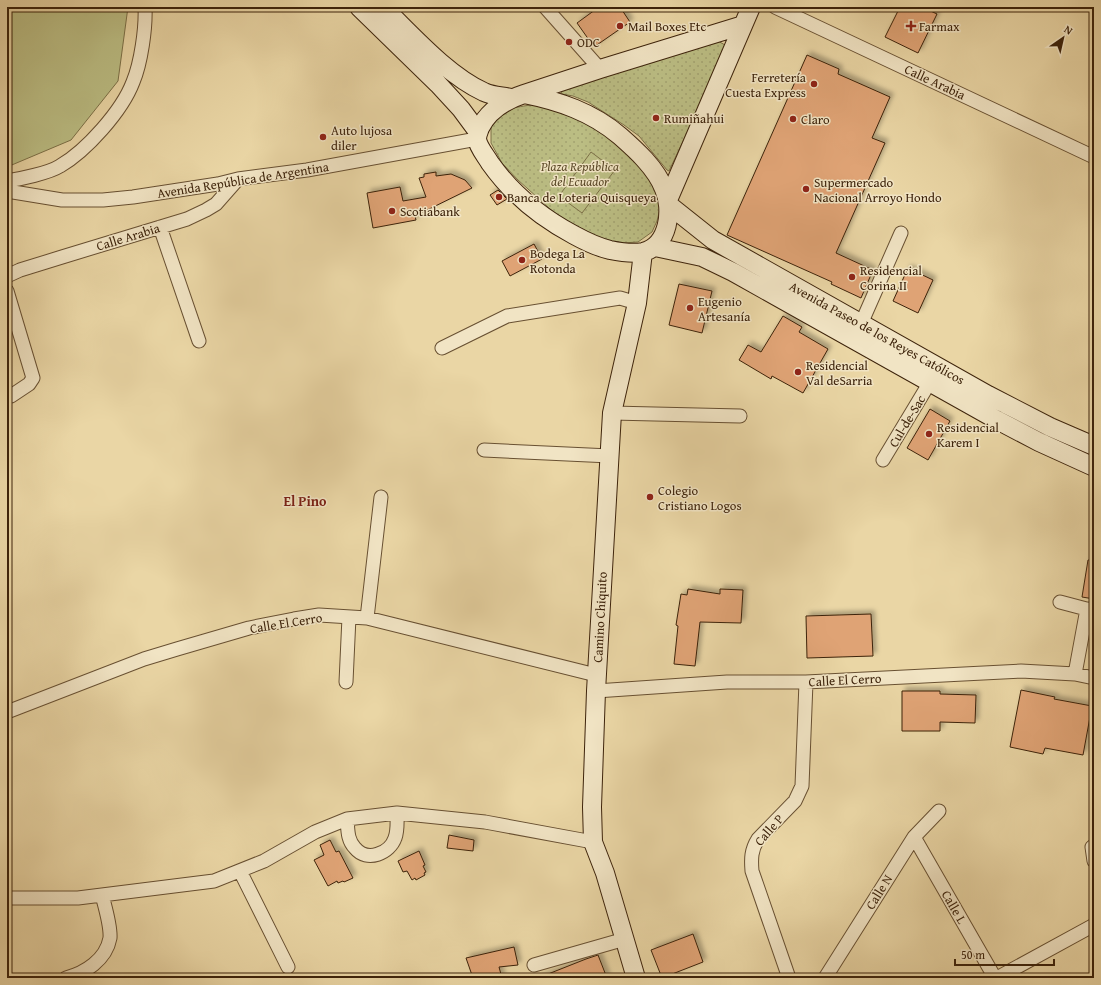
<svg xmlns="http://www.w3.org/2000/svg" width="1101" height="985" viewBox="0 0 1101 985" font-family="'Gentium Book Plus',serif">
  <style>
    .park { fill: url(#park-dots); stroke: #7c7047 }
    .garden { fill: #bbbd83; stroke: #7c7047 }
    .building { fill: #dfa374; stroke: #3d230b; filter: url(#shadow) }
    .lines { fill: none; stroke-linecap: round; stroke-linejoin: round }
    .minor-casing { stroke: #685032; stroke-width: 15 }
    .secondary-casing { stroke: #3d230b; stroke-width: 20 }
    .minor { stroke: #f1e4c4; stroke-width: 13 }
    .secondary { stroke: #f1e4c4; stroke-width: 18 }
    .poi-dot { fill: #8f2418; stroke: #f1e4c4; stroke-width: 1.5 }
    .labels { text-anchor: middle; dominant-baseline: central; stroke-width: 3; stroke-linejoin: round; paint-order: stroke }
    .poi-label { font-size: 13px; fill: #3d230b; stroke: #f1e4c4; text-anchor: start }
    .street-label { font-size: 13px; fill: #3d230b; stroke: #f1e4c4 }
    .park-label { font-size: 13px; font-style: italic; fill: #5c4a29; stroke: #f1e4c4 }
    .neighbourhood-label { font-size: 14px; font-weight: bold; fill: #7a1f14; stroke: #f1e4c4 }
  </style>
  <defs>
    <pattern id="park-dots" width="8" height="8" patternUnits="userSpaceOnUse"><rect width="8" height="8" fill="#bbbd83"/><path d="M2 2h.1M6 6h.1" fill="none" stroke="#a2a270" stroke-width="1.8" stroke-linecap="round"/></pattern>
    <filter id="shadow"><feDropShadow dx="3.5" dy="-3.5" stdDeviation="2" flood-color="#0004"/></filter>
  </defs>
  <rect width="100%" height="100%" fill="#ead6a5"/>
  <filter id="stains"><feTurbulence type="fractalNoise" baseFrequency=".005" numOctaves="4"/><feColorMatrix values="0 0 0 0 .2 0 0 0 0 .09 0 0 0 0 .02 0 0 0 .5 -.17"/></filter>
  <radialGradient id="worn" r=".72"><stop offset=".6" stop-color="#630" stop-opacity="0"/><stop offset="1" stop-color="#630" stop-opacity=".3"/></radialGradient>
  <path class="park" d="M 718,41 L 725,45 L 726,50 L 669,171 L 667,170 L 639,136 L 624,125 L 588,102 L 573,96 L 562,94 L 560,90 Z
    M 531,105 L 557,108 L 608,134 L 649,176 L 658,193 L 660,209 L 657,221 L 652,232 L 638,242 L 622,243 L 605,241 L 559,217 L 518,180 L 502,163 L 491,143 L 491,126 C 506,109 509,108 531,105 Z"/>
  <path class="garden" d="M 7,7 L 128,7 L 118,81 L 71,140 L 7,167 Z
    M 591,152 L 615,170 L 582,213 L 559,196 Z"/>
  <path class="building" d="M 599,7 L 620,7 L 630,22 L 594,47 L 577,23 Z
    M 900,7 L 922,7 L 937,14 L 918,53 L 885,37 Z
    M 807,55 L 839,69 L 838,74 L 890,97 L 872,138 L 885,143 L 836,253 L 873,270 L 861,298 L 831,284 L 832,282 L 727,235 Z
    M 436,172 L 436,176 L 451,174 L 465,180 L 472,188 L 415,216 L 416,220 L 373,228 L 367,193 L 400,187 L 403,201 L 426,197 L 419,178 L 424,177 L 424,174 Z
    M 498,190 L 507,199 L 497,205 L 490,195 Z
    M 534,244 L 542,259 L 510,276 L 502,261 Z
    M 908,268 L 933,280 L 918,313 L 893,301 Z
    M 679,284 L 712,291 L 702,333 L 669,325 Z
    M 783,316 L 802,327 L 799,332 L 828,349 L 803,393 L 772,376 L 771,379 L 739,360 L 748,345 L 761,352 Z
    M 930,409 L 950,421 L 928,460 L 907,448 Z
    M 1088,560 L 1094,560 L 1094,599 L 1082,597 Z
    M 688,589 L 720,594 L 720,589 L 743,590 L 741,623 L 700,622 L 695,666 L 674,664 L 678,626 L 676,625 L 681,594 L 687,595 Z
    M 871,614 L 873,656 L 807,658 L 806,616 Z
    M 1021,690 L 1055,697 L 1054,699 L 1092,706 L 1083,755 L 1045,748 L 1043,754 L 1010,747 Z
    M 902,691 L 940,691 L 940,694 L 976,695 L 975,723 L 940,722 L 940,731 L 902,731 Z
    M 449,835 L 474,840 L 473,851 L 447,848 Z
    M 330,840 L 336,852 L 339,851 L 353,878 L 344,882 L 343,881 L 338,883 L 337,881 L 328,886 L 314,860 L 324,855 L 320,845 Z
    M 419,851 L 425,865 L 423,866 L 426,872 L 424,873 L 425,875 L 416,880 L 415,878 L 412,880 L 407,871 L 403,872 L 398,861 Z
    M 693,934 L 703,962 L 662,978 L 651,950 Z
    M 514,947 L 518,965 L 499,967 L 502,978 L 473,978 L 466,958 Z
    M 598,955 L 607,978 L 538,978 L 586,959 Z"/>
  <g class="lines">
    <g class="minor-casing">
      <path id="minor" d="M 545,7 L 600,69
        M 775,7 L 1094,157
        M 7,181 C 20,179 49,173 60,166 C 86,151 122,111 133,82 C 141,63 146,28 145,7
        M 7,191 L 62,200 L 103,200 L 133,197 L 218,184 L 238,179 L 307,170 L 477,139
        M 160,227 L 199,341
        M 7,276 L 20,270 L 62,257 L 187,219 L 206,210 L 216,204 L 238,179
        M 7,291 L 33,378 L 29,384 L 11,396
        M 861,324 L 901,233
        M 442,348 L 507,316 L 620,298 L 637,303
        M 612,413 L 740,416
        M 484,450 L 610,456
        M 883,460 L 930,382
        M 1060,602 L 1094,611
        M 367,618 L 381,497
        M 1075,674 L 1087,609
        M 346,682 L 349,617
        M 596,691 L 727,682 L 806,682 L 1021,671 L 1075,674 L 1094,678
        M 7,712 L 144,659 L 177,649 L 249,628 L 294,619 L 319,615 L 367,618 L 596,675
        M 347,819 C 348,829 347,840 355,848 C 367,863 390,853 395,838 C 398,830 397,821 397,813
        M 914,837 L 995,978
        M 1092,847 L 1094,861
        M 240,871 L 288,967
        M 7,898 L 78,898 L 214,881 L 264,861 L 315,832 L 347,819 L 397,813 L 485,822 L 593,842
        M 534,965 L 625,939
        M 66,978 C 85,973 106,960 110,938 C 111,926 105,907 102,895
        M 789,978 L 752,871 C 751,859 751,850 758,839 L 795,801 L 802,786 L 806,682
        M 825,978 L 914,837 L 939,811
        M 997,978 L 1094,925"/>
    </g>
    <g class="secondary-casing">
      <path id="secondary" d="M 359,7 L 438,84 L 461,109 L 478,132
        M 383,7 C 412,35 447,75 484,92 C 492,96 502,96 511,98
        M 524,94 C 559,101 592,112 620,136 C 636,150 656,168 664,189 C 673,209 669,246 643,252 C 632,254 620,252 610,250 C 597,247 585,241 574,235 C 540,217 512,194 490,163 C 486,156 478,147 477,139 C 477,135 479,131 480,128 C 489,109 506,100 524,94 Z
        M 524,94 L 600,69 L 743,25
        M 668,200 L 751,7
        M 669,205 L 713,240 L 988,395 L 1050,427 L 1094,446
        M 655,247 L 702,257 L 733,272 L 997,420 L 1039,442 L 1094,467
        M 636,978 L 605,873 L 593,842 L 592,807 L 596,691 L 612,413 L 637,303 L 643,252"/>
    </g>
    <use href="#minor" class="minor"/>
    <use href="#secondary" class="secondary"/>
  </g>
  <g class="poi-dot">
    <circle cx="620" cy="26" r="4"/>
    <path d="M909 20h4v4h4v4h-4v4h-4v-4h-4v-4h4z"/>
    <circle cx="569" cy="42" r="4"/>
    <circle cx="814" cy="84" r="4"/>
    <circle cx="656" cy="118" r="4"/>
    <circle cx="793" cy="119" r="4"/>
    <circle cx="323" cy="137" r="4"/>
    <circle cx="806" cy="189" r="4"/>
    <circle cx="499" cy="197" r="4"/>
    <circle cx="392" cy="211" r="4"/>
    <circle cx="522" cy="260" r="4"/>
    <circle cx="852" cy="277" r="4"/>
    <circle cx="690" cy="308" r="4"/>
    <circle cx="798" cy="372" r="4"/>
    <circle cx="929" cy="434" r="4"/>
    <circle cx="650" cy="497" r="4"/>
  </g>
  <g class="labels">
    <g class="poi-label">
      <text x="628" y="26">Mail Boxes Etc</text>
      <text x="919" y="26">Farmax</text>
      <text x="577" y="42">ODC</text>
      <text x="806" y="77" text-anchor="end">Ferretería<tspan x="806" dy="15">Cuesta Express</tspan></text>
      <text x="664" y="118">Rumiñahui</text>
      <text x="801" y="119">Claro</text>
      <text x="331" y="130">Auto lujosa<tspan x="331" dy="15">diler</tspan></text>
      <text x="814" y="182">Supermercado<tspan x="814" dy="15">Nacional Arroyo Hondo</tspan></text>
      <text x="507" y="197">Banca de Loteria Quisqueya</text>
      <text x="400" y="211">Scotiabank</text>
      <text x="530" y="253">Bodega La<tspan x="530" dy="15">Rotonda</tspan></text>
      <text x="860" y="270">Residencial<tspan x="860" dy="15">Corina II</tspan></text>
      <text x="698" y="301">Eugenio<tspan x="698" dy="15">Artesanía</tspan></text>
      <text x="806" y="365">Residencial<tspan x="806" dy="15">Val deSarria</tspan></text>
      <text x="937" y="427">Residencial<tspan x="937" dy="15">Karem I</tspan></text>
      <text x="658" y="490">Colegio<tspan x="658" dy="15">Cristiano Logos</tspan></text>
    </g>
    <g class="street-label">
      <text transform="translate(935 82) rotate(25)">Calle Arabia</text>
      <text transform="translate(243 180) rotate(-9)">Avenida República de Argentina</text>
      <text transform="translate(128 237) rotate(-17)">Calle Arabia</text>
      <text transform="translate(877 333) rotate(29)">Avenida Paseo de los Reyes Católicos</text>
      <text transform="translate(907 421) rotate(-59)">Cul-de-Sac</text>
      <text transform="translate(600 617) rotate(-87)">Camino Chiquito</text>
      <text transform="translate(286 623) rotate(-9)">Calle El Cerro</text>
      <text transform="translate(845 680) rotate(-3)">Calle El Cerro</text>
      <text transform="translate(769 830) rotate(-49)">Calle P</text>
      <text transform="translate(879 892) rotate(-58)">Calle N</text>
      <text transform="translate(954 907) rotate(60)">Calle L</text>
    </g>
    <g class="park-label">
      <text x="580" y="166">Plaza República<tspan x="580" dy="15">del Ecuador</tspan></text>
    </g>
    <g class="neighbourhood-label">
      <text x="305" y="501">El Pino</text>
    </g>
  </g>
  <rect width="1101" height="985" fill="none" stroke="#ead6a5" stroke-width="24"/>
  <rect x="8" y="8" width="1085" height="969" fill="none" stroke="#3d230b" stroke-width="2"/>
  <rect x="12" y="12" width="1077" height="961" fill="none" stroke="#3d230b"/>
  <g transform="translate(1063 38) rotate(34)" stroke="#f1e4c4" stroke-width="3" paint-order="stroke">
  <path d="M0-3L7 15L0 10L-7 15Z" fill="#3d230b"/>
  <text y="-6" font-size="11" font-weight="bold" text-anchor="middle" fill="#3d230b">N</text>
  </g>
  <path d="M955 959v6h99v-6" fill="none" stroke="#3d230b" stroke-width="2"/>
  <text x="961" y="959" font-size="12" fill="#3d230b" stroke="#f1e4c4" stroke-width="3" paint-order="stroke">50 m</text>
  <rect width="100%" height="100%" filter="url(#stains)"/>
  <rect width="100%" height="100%" fill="url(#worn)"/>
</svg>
